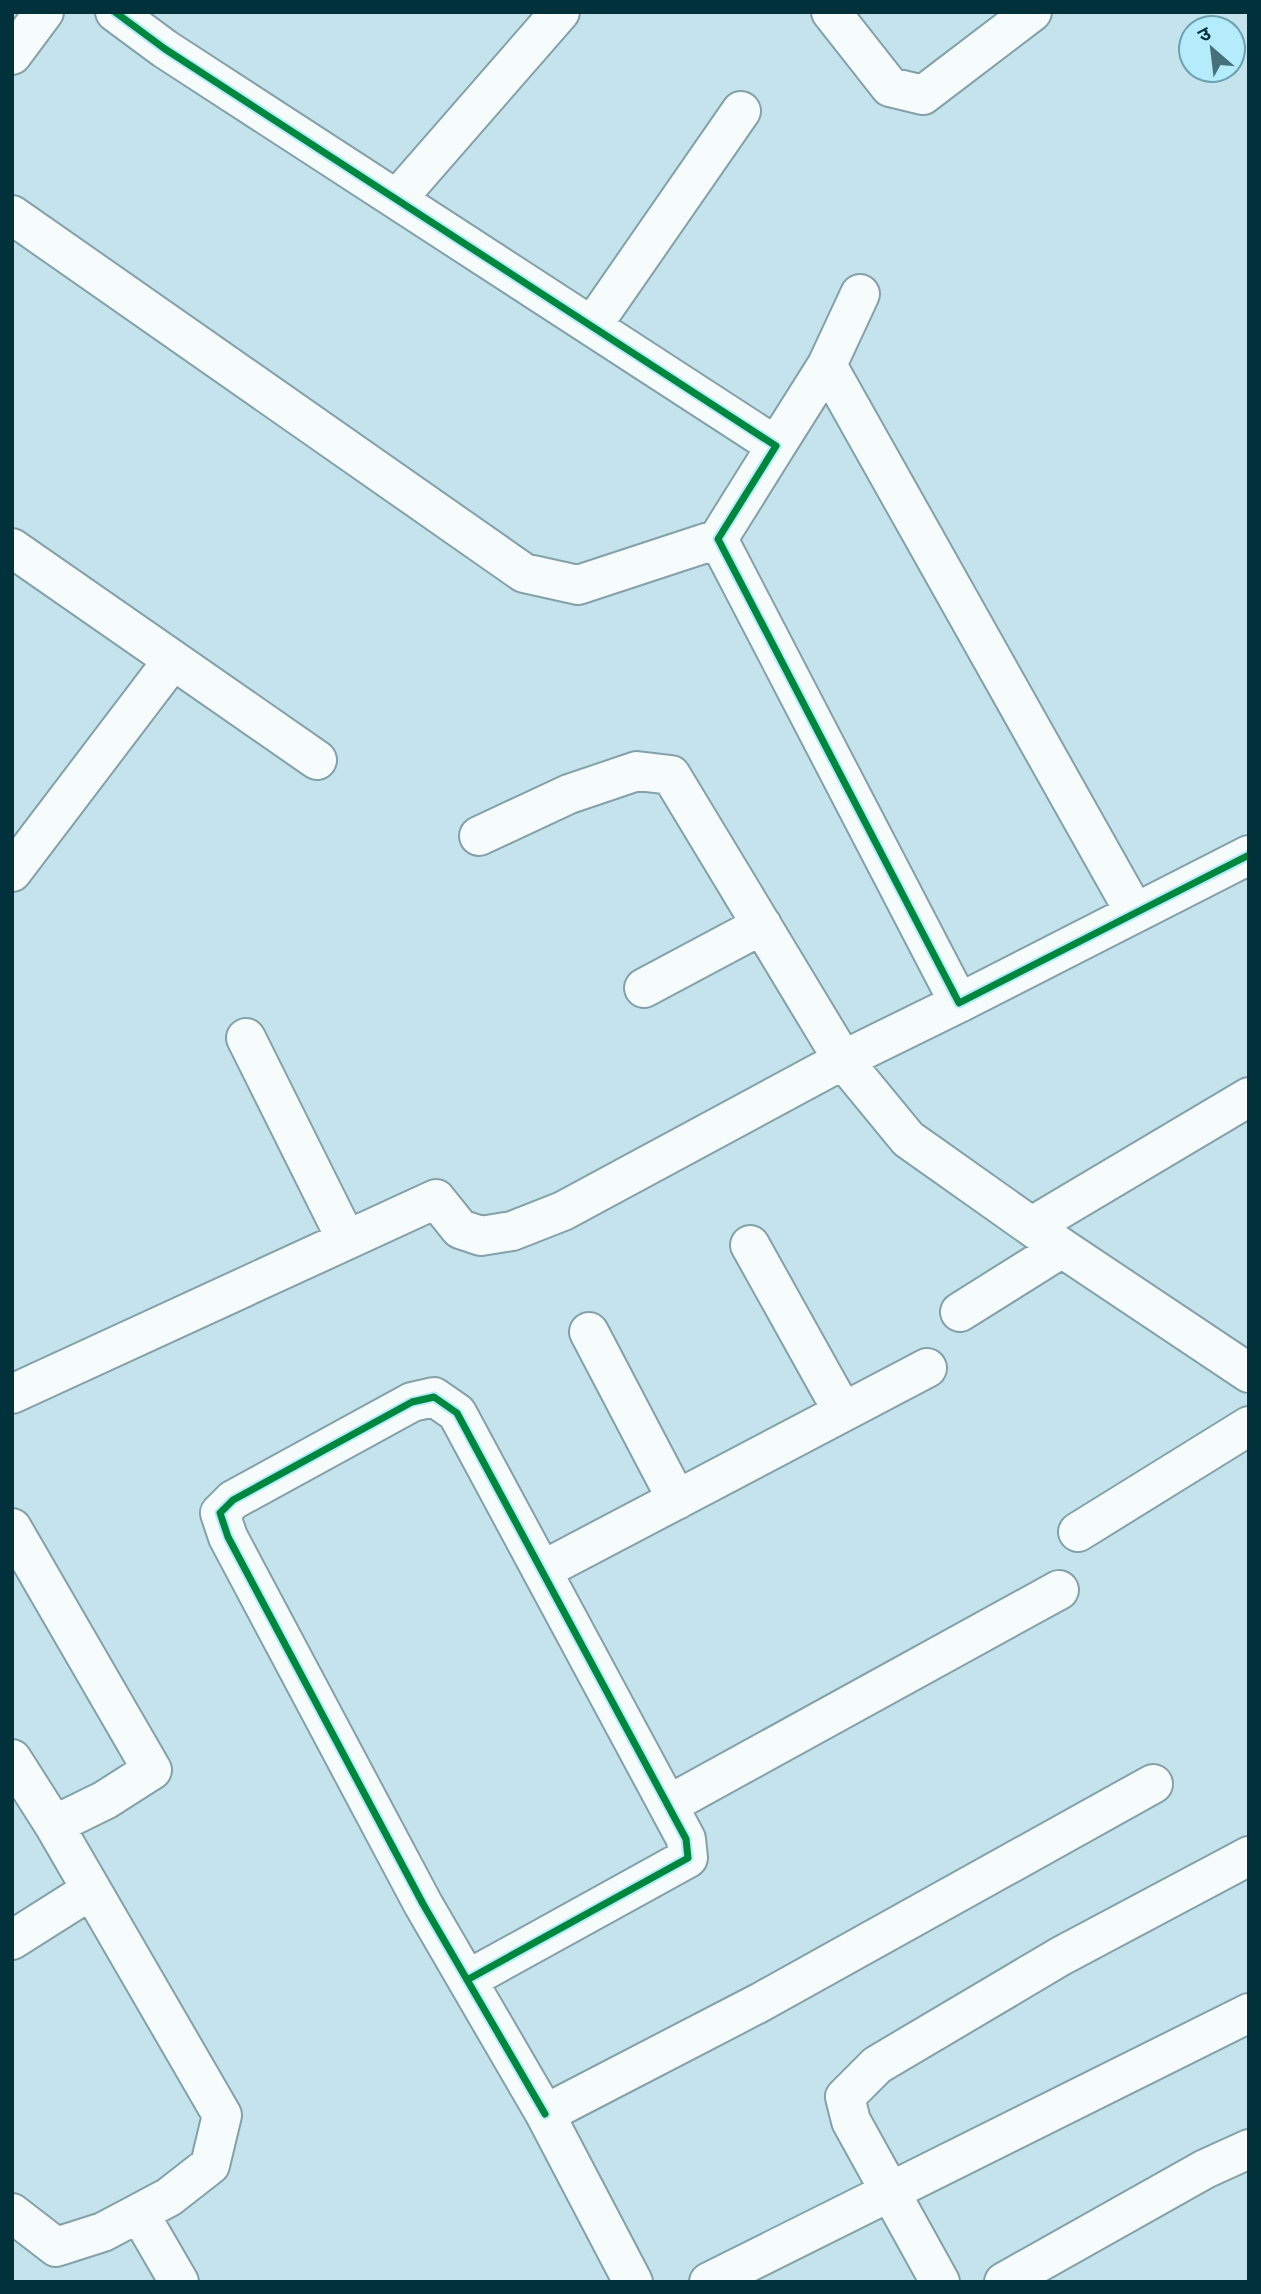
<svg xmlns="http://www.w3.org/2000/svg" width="1261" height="2294" viewBox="0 0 1261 2294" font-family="'Zilla Slab','Noto Sans Devanagari',serif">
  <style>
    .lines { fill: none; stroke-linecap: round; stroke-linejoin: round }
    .minor-casing { stroke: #84a1a9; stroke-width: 42 }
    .minor { stroke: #f6fbfc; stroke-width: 38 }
    .cycleway-casing { stroke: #b4ecfc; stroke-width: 11 }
    .cycleway { stroke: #00873e; stroke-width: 7 }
  </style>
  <rect width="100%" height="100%" fill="#c4e3ec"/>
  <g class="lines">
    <g class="minor-casing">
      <path id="minor" d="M 115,12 L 165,49 L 776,446 L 718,539 L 959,1003 L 1249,855
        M 831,12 L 890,87 L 923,95 L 1032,12
        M 12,55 L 44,12
        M 397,199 L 560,12
        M 12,215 L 524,573 L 578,585 L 718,539
        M 592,326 L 741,111
        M 827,365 L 860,294
        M 776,446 L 827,365 L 1135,913
        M 12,548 L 317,760
        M 12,872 L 173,660
        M 644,988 L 762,925
        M 959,1003 L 843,1060 L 908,1139 L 1062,1248 L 1249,1373
        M 246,1038 L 346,1239
        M 1032,1226 L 1249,1097
        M 750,1245 L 843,1412
        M 960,1312 L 1062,1248
        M 589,1332 L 677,1500
        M 12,1394 L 436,1199 L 460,1229 L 481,1236 L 512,1231 L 563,1211 L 843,1060 L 671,775 L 637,771 L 569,794 L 479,836
        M 12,1528 L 152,1770 L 105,1800 L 54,1825 L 12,1759
        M 1078,1532 L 1249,1426
        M 543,1570 L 927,1368
        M 668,1805 L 1059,1590
        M 12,1940 L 91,1890
        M 467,1980 L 688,1858 L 686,1839 L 457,1413 L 434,1397 L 412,1402 L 233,1500 L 220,1513 L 228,1537 L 423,1904 L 545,2114
        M 12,2213 L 56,2247 L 103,2232 L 139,2213 L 169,2197 L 210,2165 L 222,2115 L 54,1825
        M 139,2213 L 179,2282
        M 633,2282 L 545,2114 L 761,2002 L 1153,1784
        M 709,2282 L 1249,2013
        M 940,2282 L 851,2121 L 845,2097 L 877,2065 L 1061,1956 L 1249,1856
        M 1004,2282 L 1205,2169 L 1249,2149"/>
    </g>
    <use href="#minor" class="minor"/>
    <g class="cycleway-casing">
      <path id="cycleway" d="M 115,12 L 165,49 L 776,446 L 718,539 L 959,1003 L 1249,855
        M 467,1980 L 688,1858 L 686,1839 L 457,1413 L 434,1397 L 412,1402 L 233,1500 L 220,1513 L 228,1537 L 423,1904 L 545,2114"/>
    </g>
    <use href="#cycleway" class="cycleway"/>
  </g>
  <rect width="1261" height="2294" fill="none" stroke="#01313b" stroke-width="28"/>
  <g transform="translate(1212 49) rotate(332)"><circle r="33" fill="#b4ecfc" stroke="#6ca1af" stroke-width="2"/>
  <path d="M0-5L12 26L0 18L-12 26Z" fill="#456f79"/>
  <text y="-10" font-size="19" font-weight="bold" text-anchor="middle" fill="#01313b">उ</text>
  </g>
</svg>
